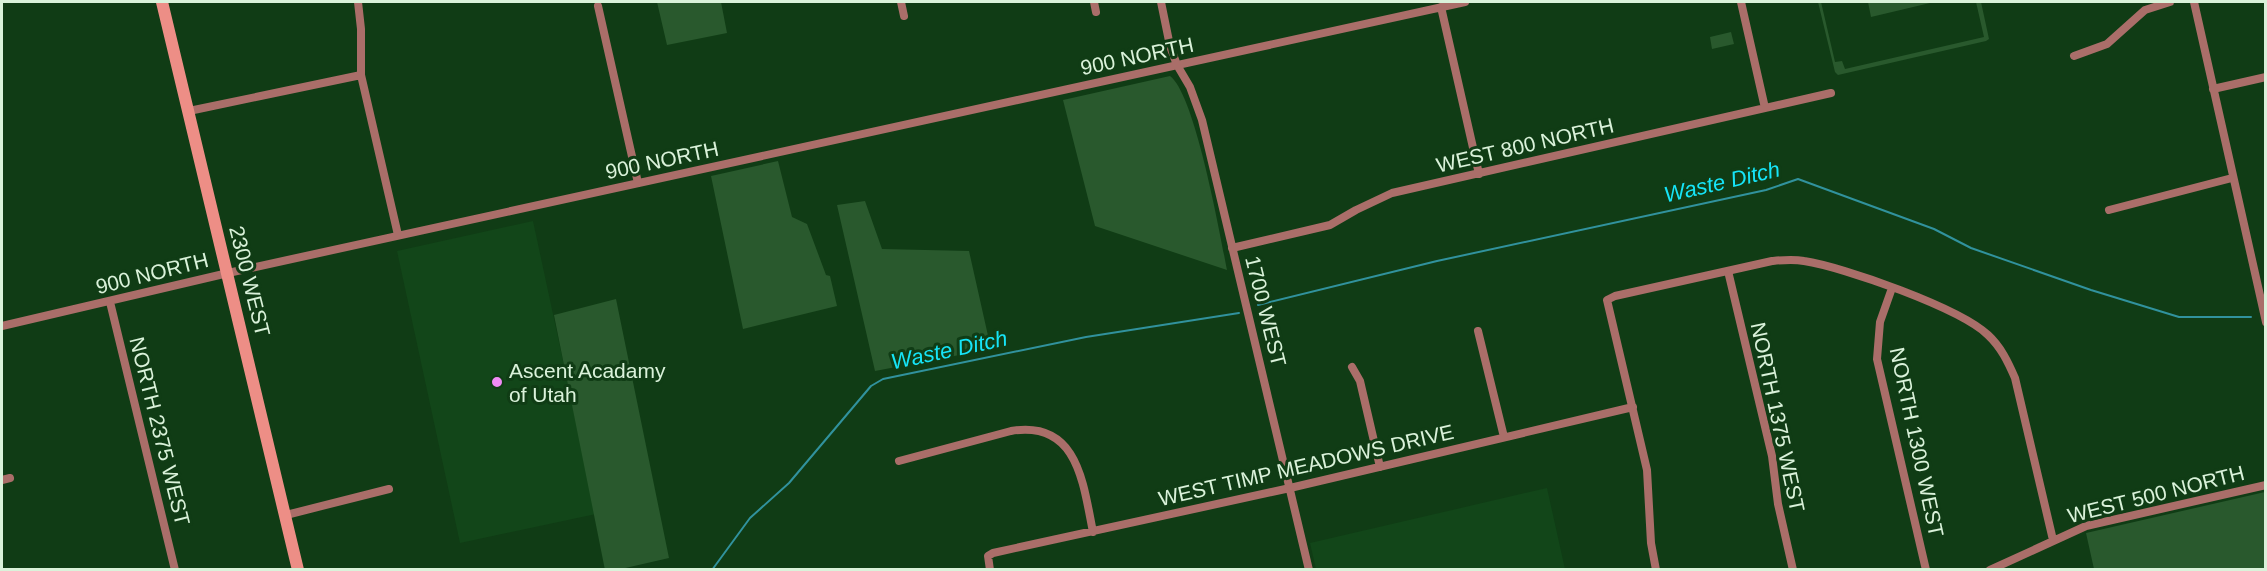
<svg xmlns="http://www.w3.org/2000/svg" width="2267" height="571" viewBox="0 0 2267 571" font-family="Arial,sans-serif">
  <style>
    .built { fill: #124619 }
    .green { fill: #29592d }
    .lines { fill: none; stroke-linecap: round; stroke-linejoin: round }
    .stream { stroke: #31929d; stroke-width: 2 }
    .minor { stroke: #aa6e69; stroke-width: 8 }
    .secondary { stroke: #ed8e86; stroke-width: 12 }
    .poi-dot { fill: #f08bf5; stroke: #103c15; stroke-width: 2 }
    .labels { text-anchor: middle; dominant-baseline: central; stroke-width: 6; stroke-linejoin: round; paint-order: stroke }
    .street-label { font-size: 21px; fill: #daf2da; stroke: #103c15 }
    .poi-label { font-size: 21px; fill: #daf2da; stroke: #103c15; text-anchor: start }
    .water-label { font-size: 22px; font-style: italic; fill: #16e4f7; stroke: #103c15 }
  </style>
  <rect width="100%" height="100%" fill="#103c15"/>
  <path class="built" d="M 533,221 L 596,514 L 460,543 L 397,251 Z
    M 1547,488 L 1565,569 L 1316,569 L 1310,543 Z"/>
  <path class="green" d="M 657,2 L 721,2 L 727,33 L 667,45 Z
    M 1818,2 L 1821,2 L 1835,62 L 1842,61 L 1845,69 L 1984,37 L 1976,2 L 1981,2 L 1989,39 L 1986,41 L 1838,75 L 1835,72 Z
    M 1868,2 L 1930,2 L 1930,3 L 1871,17 Z
    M 1731,32 L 1734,44 L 1712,49 L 1710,37 Z
    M 1170,76 C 1195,94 1220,234 1227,270 L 1095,226 L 1063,100 Z
    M 778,161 L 792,217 L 807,224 L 826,275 L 830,276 L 837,306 L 743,329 L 711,176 Z
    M 865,201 L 882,249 L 969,251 L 991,349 L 875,371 L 837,205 Z
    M 616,299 L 669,558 L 621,569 L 605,570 L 554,315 Z
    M 2265,492 L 2265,569 L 2094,569 L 2086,533 Z"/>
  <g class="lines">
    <path class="stream" d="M 1258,305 L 1437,261 L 1766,190 L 1798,179 L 1934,229 L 1971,248 L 2091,290 L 2179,317 L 2251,317
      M 712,570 L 750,518 L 789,483 L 871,386 L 883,379 L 1086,337 L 1239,313"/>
    <path class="minor" d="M 358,2 L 361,29 L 361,75 L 398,235
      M 901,2 L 904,16
      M 1094,2 L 1096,12
      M 1161,2 L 1170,46 L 1177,65 L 1190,87 L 1202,120 L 1309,570
      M 1741,2 L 1765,108
      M 2194,2 L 2266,322
      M 598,6 L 638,183
      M 1441,7 L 1479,174
      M 2074,56 L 2107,44 L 2145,10 L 2170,2
      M 2213,89 L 2266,77
      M 189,111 L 361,75
      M 2109,210 L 2232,178
      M 1232,248 L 1330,225 L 1356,210 L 1392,193 L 1831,93
      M 1728,271 L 1772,456 L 1778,504 L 1793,570
      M 1892,288 L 1880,322 L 1877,359 L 1926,570
      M 110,302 L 175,570
      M 2,326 L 228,273 L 1465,2
      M 1478,331 L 1504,437
      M 1352,367 L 1360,381 L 1380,467
      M 899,461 L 1011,431 C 1078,420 1083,483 1093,532
      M 2,480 L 10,478
      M 286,515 L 389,489
      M 990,570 L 988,556 L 993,553 L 1290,488 L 1633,407
      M 1656,570 L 1651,543 L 1647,470 L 1607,300 L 1615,296 L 1772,261 C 1783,260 1793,259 1804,261 C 1844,267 1960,308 1988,335 C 2001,347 2008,362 2015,378 L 2053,540
      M 1990,570 L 2086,526 L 2266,485"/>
    <path class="secondary" d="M 162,2 L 298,570"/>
  </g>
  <circle class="poi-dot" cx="497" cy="382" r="6"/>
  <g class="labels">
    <g class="street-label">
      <text transform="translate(1137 56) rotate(-12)">900 NORTH</text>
      <text transform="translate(1525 145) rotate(-13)">WEST 800 NORTH</text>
      <text transform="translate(662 160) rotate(-12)">900 NORTH</text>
      <text transform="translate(152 273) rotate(-14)">900 NORTH</text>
      <text transform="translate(250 281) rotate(76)">2300 WEST</text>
      <text transform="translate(1266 311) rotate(76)">1700 WEST</text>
      <text transform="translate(1778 417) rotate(78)">NORTH 1375 WEST</text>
      <text transform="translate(160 431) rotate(76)">NORTH 2375 WEST</text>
      <text transform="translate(1917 442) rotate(78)">NORTH 1300 WEST</text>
      <text transform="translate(1306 465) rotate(-13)">WEST TIMP MEADOWS DRIVE</text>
      <text transform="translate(2156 494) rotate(-14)">WEST 500 NORTH</text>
    </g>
    <g class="poi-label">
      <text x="509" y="370">Ascent Acadamy<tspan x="509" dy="24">of Utah</tspan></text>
    </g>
    <g class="water-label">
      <text transform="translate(1722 182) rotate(-13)">Waste Ditch</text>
      <text transform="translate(949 350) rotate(-12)">Waste Ditch</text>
    </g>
  </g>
  <rect width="2267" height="571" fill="none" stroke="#daf2da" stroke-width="6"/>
</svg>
